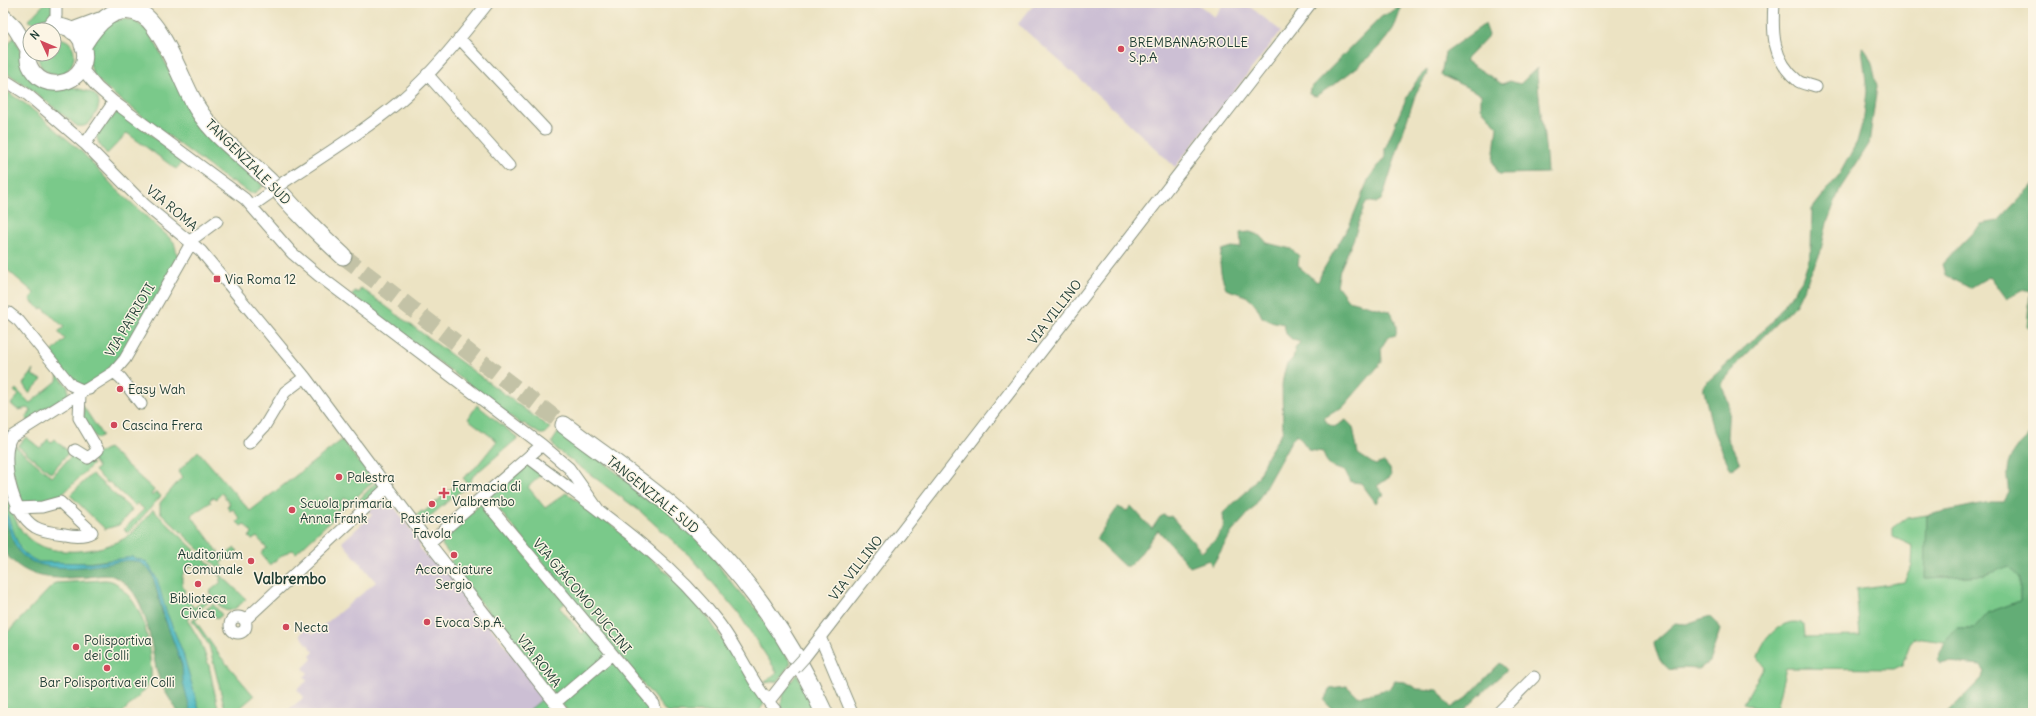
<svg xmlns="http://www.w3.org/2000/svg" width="2036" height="716" viewBox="0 0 2036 716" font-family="Delius,sans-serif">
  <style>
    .industrial { fill: #ccbfd4 }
    .green { fill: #7ac98a; stroke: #4c835f }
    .forest { fill: #63ad76; stroke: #417555 }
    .water { fill: #49b8c2; stroke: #347a7b }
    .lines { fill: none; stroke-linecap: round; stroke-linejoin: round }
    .highway-tunnel { stroke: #c3c2a6; stroke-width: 17; stroke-dasharray: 17 8; stroke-linecap: butt }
    .minor-casing { stroke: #86907c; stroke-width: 13 }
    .major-casing { stroke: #86907c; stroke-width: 17 }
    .highway-casing { stroke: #86907c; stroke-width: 19 }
    .minor { stroke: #fff; stroke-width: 11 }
    .major { stroke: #fff; stroke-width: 15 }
    .highway { stroke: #fff; stroke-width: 17 }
    .minor-bridge-casing { stroke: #86907c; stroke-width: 13; stroke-linecap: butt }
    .minor-bridge { stroke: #fff; stroke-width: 11 }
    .poi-dot { fill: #d1495b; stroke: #fcf5e5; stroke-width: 1.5 }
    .labels { text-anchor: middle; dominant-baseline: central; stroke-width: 3; stroke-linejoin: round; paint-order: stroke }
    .poi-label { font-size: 13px; fill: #1f3d34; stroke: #fcf5e5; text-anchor: start }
    .street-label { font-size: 13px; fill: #1f3d34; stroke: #fcf5e5 }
    .quarter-label { font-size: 15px; font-weight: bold; fill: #1f3d34; stroke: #fcf5e5 }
  </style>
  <rect width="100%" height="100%" fill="#fcf5e5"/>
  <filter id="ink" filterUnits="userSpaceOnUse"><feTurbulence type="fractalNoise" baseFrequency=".025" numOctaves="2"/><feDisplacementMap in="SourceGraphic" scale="8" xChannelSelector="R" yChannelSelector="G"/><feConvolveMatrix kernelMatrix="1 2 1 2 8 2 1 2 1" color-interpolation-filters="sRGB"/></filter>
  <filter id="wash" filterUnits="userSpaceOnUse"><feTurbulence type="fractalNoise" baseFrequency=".012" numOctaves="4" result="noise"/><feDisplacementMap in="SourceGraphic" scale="16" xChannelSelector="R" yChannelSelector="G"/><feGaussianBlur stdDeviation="0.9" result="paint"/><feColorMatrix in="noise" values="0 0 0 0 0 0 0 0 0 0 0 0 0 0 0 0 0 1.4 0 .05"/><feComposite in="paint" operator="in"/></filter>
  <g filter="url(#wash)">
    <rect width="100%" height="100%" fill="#ece3c3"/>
    <path class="industrial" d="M 1035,3 L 1197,3 L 1214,17 L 1224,3 L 1245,3 L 1281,31 L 1175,167 L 1118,113 L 1018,24 Z
      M 386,500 L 390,501 L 419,541 L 420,548 L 426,557 L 438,560 L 545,697 L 528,711 L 530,713 L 284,713 L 302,699 L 303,696 L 297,689 L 307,681 L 304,677 L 308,673 L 303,668 L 312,659 L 310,656 L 314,652 L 300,635 L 306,628 L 313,634 L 376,582 L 342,542 L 372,515 L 369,511 Z"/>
    <path class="green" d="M 45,3 L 53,3 C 53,15 49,19 40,25 L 28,21 Z
      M 125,19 L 134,21 L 146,29 L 156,44 L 186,104 L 263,186 L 255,193 L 249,193 L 231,180 L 230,182 L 112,93 C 89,73 89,71 90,42 L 107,22 Z
      M 14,37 L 22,54 L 22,64 C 41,73 59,84 79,89 C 86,91 95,92 98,99 C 101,105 96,114 92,119 C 88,125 85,127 77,126 L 37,94 L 3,70 L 3,52 Z
      M 54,38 C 89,36 73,89 46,71 C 40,67 38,61 38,54 L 54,54 Z
      M 3,89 L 27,105 L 81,151 L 114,187 L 174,242 L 178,258 L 143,322 L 113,368 L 91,386 L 77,385 L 49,355 L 65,339 L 58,332 L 64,327 L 43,308 L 40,309 L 30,300 L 34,293 L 3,266 Z
      M 117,112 L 121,112 L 179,156 L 183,162 L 176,169 L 127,133 L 107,154 L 99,144 L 96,135 Z
      M 361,288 L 550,428 L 544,434 L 540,434 L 523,423 L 522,425 L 351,295 L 355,291 L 358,293 Z
      M 34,370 L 32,375 L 42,380 L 29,393 L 23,384 Z
      M 58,375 L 68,387 L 68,396 L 38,412 L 38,415 L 28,421 L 26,418 L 31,411 L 28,408 L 18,410 L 11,404 L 19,395 L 14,391 L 16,389 L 30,403 L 57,381 Z
      M 477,405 L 518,438 L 473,476 L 469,485 L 463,478 L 476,467 L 497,441 L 468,419 Z
      M 83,406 L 102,435 L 97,439 L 84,423 Z
      M 560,430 L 665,509 L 710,552 L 723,572 L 742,595 L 757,610 L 791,663 L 778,681 L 764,683 L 777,672 L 738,613 L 692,558 L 640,511 L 556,449 L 552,442 Z
      M 26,437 L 40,448 L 48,439 L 51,442 L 54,439 L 69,452 L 51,473 L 18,446 Z
      M 342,440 L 361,465 L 364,463 L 375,480 L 350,503 L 345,498 L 340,502 L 345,507 L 338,512 L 327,497 L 325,498 L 337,515 L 296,553 L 293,550 L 289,551 L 269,565 L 261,553 L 267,548 L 257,537 L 252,540 L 249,537 L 252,533 L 244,524 L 241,526 L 237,522 L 240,519 L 233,509 L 230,511 L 227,507 L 230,504 L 222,493 L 216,499 L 214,497 L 209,500 L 211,502 L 191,515 L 222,557 L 235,548 L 238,551 L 220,563 L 227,570 L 224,573 L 160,512 L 160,503 L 182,477 L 178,472 L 198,451 L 250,511 Z
      M 13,442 L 16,447 L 52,477 L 71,456 L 71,452 L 93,464 L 61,496 L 53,501 L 22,504 L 10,461 Z
      M 108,448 L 154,490 L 151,495 L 152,496 L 156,492 L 161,496 L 128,533 L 124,529 L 144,509 L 137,503 L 135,506 L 109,482 L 107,483 L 95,471 L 98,467 L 91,457 Z
      M 528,462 L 542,474 L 528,487 L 545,508 L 566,493 L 610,523 L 683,587 L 708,618 L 765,702 L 758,713 L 667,713 L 491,500 L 491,494 Z
      M 92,474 L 132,510 L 119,525 L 105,529 L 70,495 Z
      M 3,479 C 8,497 12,521 26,536 C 47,559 100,553 125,538 C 136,531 144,519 153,510 L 246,599 C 226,619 223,611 209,592 L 221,582 L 219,580 L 221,578 L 213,570 L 211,571 C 194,557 174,571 185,591 L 183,593 L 194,608 L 206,599 L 204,596 L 206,595 L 210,601 L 187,619 L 201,643 L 209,666 L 219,713 L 196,713 L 185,671 L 152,573 L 105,563 L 37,563 L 26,558 L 19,550 L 3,509 Z
      M 376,482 L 379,487 L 378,490 L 364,503 L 359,500 Z
      M 458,483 L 464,490 L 458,493 L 422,523 L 416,515 L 422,511 L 424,512 Z
      M 482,503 L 565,603 L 560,608 L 582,634 L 587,630 L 650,703 L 650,711 L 647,713 L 569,713 L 449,563 L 453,559 L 442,545 L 446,535 Z
      M 1927,515 L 1926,578 L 1985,575 L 2010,565 L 2020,578 L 2020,601 L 1987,613 L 1975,628 L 1956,628 L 1945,642 L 1915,638 L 1910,644 L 1902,665 L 1894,669 L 1786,668 L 1775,713 L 1744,703 L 1764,667 L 1758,658 C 1761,639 1784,615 1804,624 L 1805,637 L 1860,636 L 1856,589 L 1904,582 L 1912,565 L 1913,546 L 1893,537 L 1893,528 L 1907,518 Z
      M 104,580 C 114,580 118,584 124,591 C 143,609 148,634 150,659 C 150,665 152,672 151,677 C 148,691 131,703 122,713 L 3,713 L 3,637 L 55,583 Z
      M 213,604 L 222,615 L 217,619 L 209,609 L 195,620 L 220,656 L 254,696 L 240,708 L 244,713 L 226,713 L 209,645 L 192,620 Z
      M 797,674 L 817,713 L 783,712 C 777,698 789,684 797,674 Z
      M 545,697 L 558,713 L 530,713 L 528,711 Z"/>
    <path class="forest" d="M 1402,6 C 1399,13 1397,22 1393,29 C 1375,57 1344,78 1316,96 L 1309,94 L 1310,89 L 1381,17 Z
      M 1485,24 L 1489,35 L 1465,60 L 1502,84 L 1510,81 L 1520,84 L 1537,68 C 1538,103 1546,138 1547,173 L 1499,174 L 1493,162 L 1497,126 L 1481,108 L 1481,94 L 1441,75 L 1445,52 Z
      M 1862,47 L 1866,50 L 1872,63 L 1877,86 L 1869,144 L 1840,189 L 1827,223 L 1820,254 L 1796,304 L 1740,361 L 1722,383 L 1723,389 L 1729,404 L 1727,438 L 1740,463 L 1731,470 L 1713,431 L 1703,386 L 1772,322 L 1802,280 L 1811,253 L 1812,209 L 1839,175 L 1857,142 L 1864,117 L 1867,91 Z
      M 1427,70 L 1427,74 L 1416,93 L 1405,126 L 1384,193 L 1381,200 L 1376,203 L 1367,201 L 1364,206 L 1354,238 L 1340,270 L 1337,285 L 1348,300 L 1389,311 C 1395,318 1397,326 1396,335 L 1388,337 L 1381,348 L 1382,362 L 1344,406 L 1324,418 L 1328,424 L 1334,427 L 1346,420 L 1353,427 L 1358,454 L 1375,465 L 1384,462 L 1390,469 L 1391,476 L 1377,486 L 1384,495 L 1380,496 L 1376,503 L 1361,483 L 1351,482 L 1345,471 C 1333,468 1326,465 1323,452 L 1309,450 L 1297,434 L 1291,441 L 1255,506 L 1232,532 L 1212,566 L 1209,560 L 1190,567 L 1158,530 L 1138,557 L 1129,566 L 1124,566 L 1096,539 L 1118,507 L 1127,511 L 1131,506 L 1152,529 L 1160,517 L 1164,515 L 1168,517 L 1171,516 L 1202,552 L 1216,539 L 1224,527 L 1223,513 L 1246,492 L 1258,477 L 1267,456 L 1283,431 L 1282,385 L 1284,373 L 1287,364 L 1293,358 L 1295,349 L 1300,342 L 1293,340 L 1286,334 L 1284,324 L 1270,321 L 1262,317 L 1256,305 L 1246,296 L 1226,289 C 1221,275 1218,264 1222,250 L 1232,247 L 1241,248 L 1240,233 L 1250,232 L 1261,236 L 1267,243 L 1291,249 L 1299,256 L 1298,266 L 1317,282 L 1319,280 L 1322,272 L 1350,224 L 1369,178 L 1385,157 L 1385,149 C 1394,129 1409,82 1427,70 Z
      M 2033,184 L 2033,330 L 2027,327 L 2030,292 L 2021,290 L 2007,299 L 1990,276 L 1970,288 L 1945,275 L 1942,264 L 1981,224 L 1998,221 Z
      M 2033,433 L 2033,713 L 1947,713 L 1982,678 L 1984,671 L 1981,665 L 1949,662 L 1940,664 L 1937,660 L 1945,642 L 1956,628 L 1974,628 L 1987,613 L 2020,601 L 2020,578 L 2009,566 L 1985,575 L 1925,578 L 1927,515 L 1990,502 L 2004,502 C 2012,488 2006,486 2007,471 C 2008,455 2021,441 2033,433 Z
      M 3,509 C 9,523 13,548 27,558 C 59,581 132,541 152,572 L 163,615 L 175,644 L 196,713 L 178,713 C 172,701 161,688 158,675 C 149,644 149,591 113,576 C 105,574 96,576 88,577 C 52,579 28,581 3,551 Z
      M 1710,616 L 1716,622 L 1720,630 L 1709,662 L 1699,669 L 1681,668 L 1670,670 C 1661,663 1655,653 1654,642 L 1675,623 L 1686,624 Z
      M 1500,663 L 1507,670 C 1491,683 1477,699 1461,713 L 1336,713 L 1324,701 L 1330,688 L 1347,686 L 1357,696 C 1368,696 1377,691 1389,689 L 1394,681 L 1405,682 L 1417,689 L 1438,690 L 1451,708 L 1466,698 Z"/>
    <path class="water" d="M 3,504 L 20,549 L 26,555 L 38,562 L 92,563 L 132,557 L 147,562 L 157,579 L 166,611 L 183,653 L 200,713 L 191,713 L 183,682 L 182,665 L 164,616 L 152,573 C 147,567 143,563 135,561 C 126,559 115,563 105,564 C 81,568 38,573 20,553 C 11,542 8,524 3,511 Z"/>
  </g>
  <g filter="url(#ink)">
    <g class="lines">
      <path class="highway-tunnel" d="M 343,256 L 564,425"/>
      <g class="minor-casing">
        <path id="minor" d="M 1774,3 C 1772,32 1772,60 1798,81 C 1802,84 1810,85 1815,87
          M 47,27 L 56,16 L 56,3
          M 459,38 L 545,129
          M 81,68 L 97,87 L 114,102 L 245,199 L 292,253 L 318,275 L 542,445 L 569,468 L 598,509
          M 427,74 L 509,166
          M 3,79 L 28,95 L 49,113 L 85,144 L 145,205 L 201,251 L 305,377 L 429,543 L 563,713
          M 85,144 L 114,102
          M 284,182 C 323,156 364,131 400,101 C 433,73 461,37 488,3
          M 252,206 L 269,194
          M 3,314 L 9,313 L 19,321 L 71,385 L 82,390 L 89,389
          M 114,372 L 121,378 L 141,404
          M 249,443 L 264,427 L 285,392 L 305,377
          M 75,450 L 88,458 L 98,450 L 79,418 L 80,394
          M 529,458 C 595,509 666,554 718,622 C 740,650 753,687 778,713
          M 482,498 L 654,704 L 656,713
          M 16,508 L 42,507 L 60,502 L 92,532 C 84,537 74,536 65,534 C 56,533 43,532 35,527 C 12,514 0,458 11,437 L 114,372 L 125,359 L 194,238 L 217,221
          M 429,543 L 542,445
          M230 625a8 8 0 1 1 16 0a8 8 0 1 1-16 0Z
          M 245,620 L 388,487
          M 820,637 L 852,713
          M 804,658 L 1311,3
          M 769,701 L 794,669
          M 555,703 L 612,654
          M 1498,713 L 1534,677"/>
      </g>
      <g class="major-casing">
        <path id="major" d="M 3,16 L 15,28 L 28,49
          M 30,43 C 26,54 27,65 35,74 C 41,81 50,84 59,83 C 103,77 86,9 40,30"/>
      </g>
      <g class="highway-casing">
        <path id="highway" d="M 73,31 L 100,21
          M 83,45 C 96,24 116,0 143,15 C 162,27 181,78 192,99 C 209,133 239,152 266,178 C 278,189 288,202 299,213 C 313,228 328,242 343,256
          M 564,425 C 602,454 641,480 677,511 C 740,566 791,637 824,713"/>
      </g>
      <use href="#minor" class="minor"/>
      <use href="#major" class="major"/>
      <use href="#highway" class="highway"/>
      <g class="minor-bridge-casing">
        <path id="minor-bridge" d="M 269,194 L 284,182
          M 794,669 L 804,658"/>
      </g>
      <use href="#minor-bridge" class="minor-bridge"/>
    </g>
  </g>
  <g class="poi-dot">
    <circle cx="1121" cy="49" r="4"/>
    <rect x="213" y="275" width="8" height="8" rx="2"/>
    <circle cx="120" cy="389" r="4"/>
    <circle cx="114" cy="425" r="4"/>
    <circle cx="339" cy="477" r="4"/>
    <path d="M442 487h4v4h4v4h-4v4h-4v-4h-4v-4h4z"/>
    <circle cx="432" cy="504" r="4"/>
    <circle cx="292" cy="510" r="4"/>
    <circle cx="454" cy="555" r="4"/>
    <circle cx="251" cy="561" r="4"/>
    <circle cx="198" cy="584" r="4"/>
    <circle cx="427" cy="622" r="4"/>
    <circle cx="286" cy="627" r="4"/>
    <circle cx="76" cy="647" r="4"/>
    <circle cx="107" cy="668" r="4"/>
  </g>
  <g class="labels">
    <g class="poi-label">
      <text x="1129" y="42">BREMBANA&amp;ROLLE<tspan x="1129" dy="15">S.p.A</tspan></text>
      <text x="225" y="279">Via Roma 12</text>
      <text x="128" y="389">Easy Wah</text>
      <text x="122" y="425">Cascina Frera</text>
      <text x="347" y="477">Palestra</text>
      <text x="452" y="486">Farmacia di<tspan x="452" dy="15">Valbrembo</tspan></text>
      <text x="300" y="503">Scuola primaria<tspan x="300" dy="15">Anna Frank</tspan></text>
      <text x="432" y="518" text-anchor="middle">Pasticceria<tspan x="432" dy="15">Favola</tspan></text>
      <text x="243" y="554" text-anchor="end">Auditorium<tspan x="243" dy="15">Comunale</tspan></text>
      <text x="454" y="569" text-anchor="middle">Acconciature<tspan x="454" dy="15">Sergio</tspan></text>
      <text x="198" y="598" text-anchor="middle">Biblioteca<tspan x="198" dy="15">Civica</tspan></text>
      <text x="435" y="622">Evoca S.p.A.</text>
      <text x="294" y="627">Necta</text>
      <text x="84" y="640">Polisportiva<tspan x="84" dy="15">dei Colli</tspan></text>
      <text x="107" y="682" text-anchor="middle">Bar Polisportiva eii Colli</text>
    </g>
    <g class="street-label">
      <text transform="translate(248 162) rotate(45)">TANGENZIALE SUD</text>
      <text transform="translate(172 208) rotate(40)">VIA ROMA</text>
      <text transform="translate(1055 312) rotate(-52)">VIA VILLINO</text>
      <text transform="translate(130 320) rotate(-59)">VIA PATRIOTI</text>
      <text transform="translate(653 495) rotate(39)">TANGENZIALE SUD</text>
      <text transform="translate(856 568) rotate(-52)">VIA VILLINO</text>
      <text transform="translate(582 596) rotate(50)">VIA GIACOMO PUCCINI</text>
      <text transform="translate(539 661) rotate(52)">VIA ROMA</text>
    </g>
    <g class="quarter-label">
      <text x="290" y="578">Valbrembo</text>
    </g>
  </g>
  <rect width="2036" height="716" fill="none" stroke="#fcf5e5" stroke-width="16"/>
  <g transform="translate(42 42) rotate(314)"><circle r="19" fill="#fcf5e5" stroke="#a4ab9e"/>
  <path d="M0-3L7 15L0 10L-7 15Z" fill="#d1495b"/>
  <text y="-6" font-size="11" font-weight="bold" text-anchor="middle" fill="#1f3d34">N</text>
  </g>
</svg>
